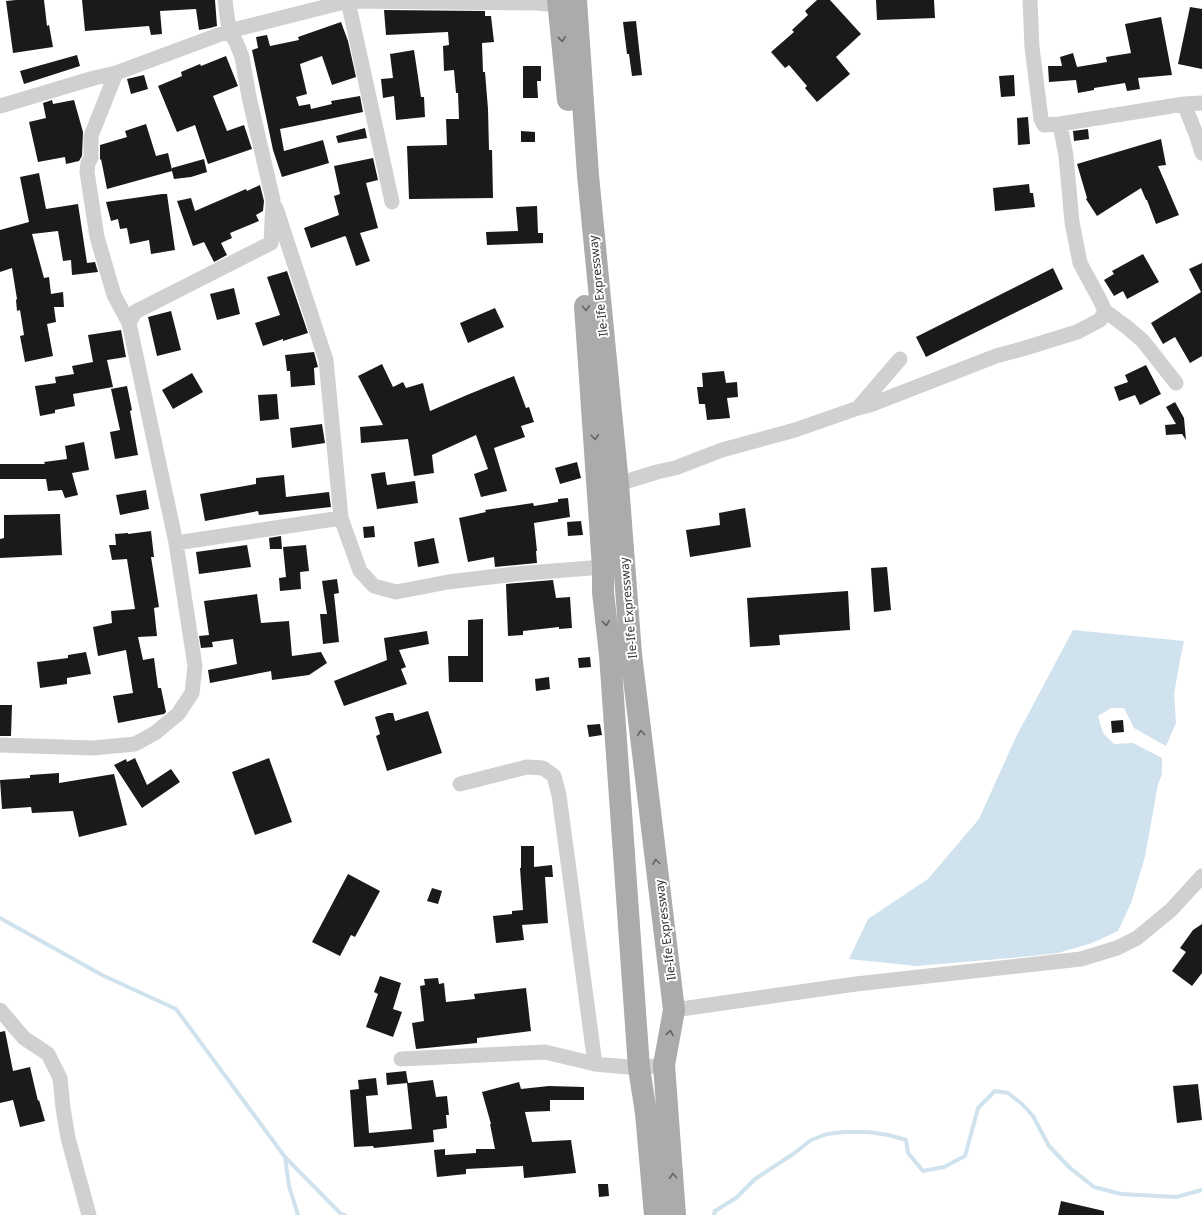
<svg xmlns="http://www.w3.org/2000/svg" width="1202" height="1215" viewBox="0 0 1202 1215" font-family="'Noto Sans',sans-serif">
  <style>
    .water { fill: #cfe2ee }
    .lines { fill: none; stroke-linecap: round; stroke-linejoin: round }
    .stream { stroke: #cfe2ee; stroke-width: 4 }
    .building { fill: #1a1a1a }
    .minor { stroke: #d0d0d0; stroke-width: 15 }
    .primary { stroke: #ababab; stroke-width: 22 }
    .oneway { stroke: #636363 }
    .labels { text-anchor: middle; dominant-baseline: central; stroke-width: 4; stroke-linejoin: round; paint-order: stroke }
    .street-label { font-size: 12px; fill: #333; stroke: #fff }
  </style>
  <rect width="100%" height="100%" fill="#fff"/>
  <path class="water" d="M 1073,630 L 1184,641 L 1180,660 L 1174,694 L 1176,723 L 1166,746 L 1134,728 L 1124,708 L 1111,708 L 1098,716 L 1103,733 L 1114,744 L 1133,743 L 1162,758 L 1162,774 L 1158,784 L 1145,857 L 1131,903 L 1118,931 L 1092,943 L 1058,953 L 1011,958 L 916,966 L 849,959 L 868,919 L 928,879 L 979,819 L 1015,739 Z"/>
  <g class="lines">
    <path class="stream" d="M 0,918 L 102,975 L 176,1009 L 285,1157 L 341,1214 L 345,1215
      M 285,1157 L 289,1186 L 298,1215
      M 714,1215 L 715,1211 L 736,1198 L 755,1179 L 796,1152 L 811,1140 L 827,1134 L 844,1132 L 868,1132 L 888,1135 L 906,1140 L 908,1153 L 923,1171 L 944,1167 L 965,1156 L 978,1108 L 995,1091 L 1008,1093 L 1022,1104 L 1033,1116 L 1049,1146 L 1070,1168 L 1094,1187 L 1121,1194 L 1176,1197 L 1202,1190"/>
  </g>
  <path class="building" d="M 16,0 L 44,0 L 47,26 L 49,25 L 53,47 L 13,53 L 6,1 Z
    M 82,0 L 215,0 L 217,26 L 210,28 L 199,30 L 196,9 L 160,11 L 162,34 L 151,35 L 149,26 L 85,31 Z
    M 817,0 L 830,0 L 861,34 L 836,57 L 850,74 L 817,102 L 805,88 L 807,86 L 789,65 L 785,68 L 771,52 L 794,32 L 792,30 L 808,15 L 805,11 Z
    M 876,0 L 934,0 L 935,18 L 877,20 Z
    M 1190,7 L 1202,9 L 1202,69 L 1178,64 Z
    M 384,10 L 485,11 L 485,16 L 491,16 L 494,42 L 482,43 L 483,72 L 485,72 L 488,109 L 489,150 L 492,150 L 493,198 L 409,199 L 407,146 L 447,145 L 446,119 L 459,119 L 458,93 L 456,93 L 454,70 L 444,71 L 443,46 L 449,45 L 448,32 L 386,35 Z
    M 1161,17 L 1172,75 L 1138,78 L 1140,89 L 1127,91 L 1125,83 L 1094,88 L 1094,90 L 1078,93 L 1076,80 L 1049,82 L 1048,66 L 1062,66 L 1060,57 L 1073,53 L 1077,67 L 1107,62 L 1106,57 L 1131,53 L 1125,24 Z
    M 636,21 L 642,75 L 632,76 L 629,54 L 627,54 L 623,22 Z
    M 341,22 L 348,41 L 356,77 L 332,85 L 322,56 L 300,64 L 307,94 L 296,97 L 299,106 L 310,104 L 311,109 L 332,104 L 331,101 L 360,96 L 363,112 L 280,129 L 284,151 L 323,140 L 329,163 L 282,177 L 273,150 L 252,50 L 258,48 L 256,37 L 267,35 L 270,46 L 299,40 L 298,37 Z
    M 414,50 L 421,97 L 424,97 L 425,117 L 396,120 L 394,96 L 383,98 L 381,79 L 393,78 L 390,54 Z
    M 77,55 L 80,66 L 24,84 L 20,71 Z
    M 226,56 L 238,86 L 213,96 L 227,131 L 244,125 L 252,149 L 208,164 L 195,125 L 177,132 L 158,86 L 182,76 L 181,72 L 200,64 L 201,66 Z
    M 523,66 L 541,66 L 541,81 L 537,81 L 538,98 L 523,98 Z
    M 144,75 L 148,89 L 131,94 L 127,79 Z
    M 1014,75 L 1015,96 L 1001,97 L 999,76 Z
    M 52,100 L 53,104 L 74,100 L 83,132 L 82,156 L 79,161 L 66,164 L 65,157 L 38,162 L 29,122 L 46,118 L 43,103 Z
    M 1028,117 L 1030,144 L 1018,145 L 1017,118 Z
    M 146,124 L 156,156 L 168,153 L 172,170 L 172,168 L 204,159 L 207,172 L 191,177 L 174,179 L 172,171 L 107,189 L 101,159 L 100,160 L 100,145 L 127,137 L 125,131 Z
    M 365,128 L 367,138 L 338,143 L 336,136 Z
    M 1088,129 L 1089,139 L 1074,141 L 1073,131 Z
    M 521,131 L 535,132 L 535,142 L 521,142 Z
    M 1161,139 L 1166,165 L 1158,166 L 1179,215 L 1156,224 L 1147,200 L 1146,200 L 1141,188 L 1097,216 L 1086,199 L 1087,198 L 1077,164 Z
    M 373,158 L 378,180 L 366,183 L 378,228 L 360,233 L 370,261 L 356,266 L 346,237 L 345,236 L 311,248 L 304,228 L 339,215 L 334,196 L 340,194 L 334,166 Z
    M 39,173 L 46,209 L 78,204 L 87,263 L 95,262 L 98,272 L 72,275 L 71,260 L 63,261 L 58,231 L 32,234 L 44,278 L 49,277 L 51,294 L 63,292 L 64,307 L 54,307 L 56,322 L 47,324 L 53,356 L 25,362 L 20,336 L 24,335 L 20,310 L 17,311 L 16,300 L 17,299 L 12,268 L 0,272 L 0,230 L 29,222 L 20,177 Z
    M 1029,184 L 1030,193 L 1033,193 L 1035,207 L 995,211 L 993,188 Z
    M 260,185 L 264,201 L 263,211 L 256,215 L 259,221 L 230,233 L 232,238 L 221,243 L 227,255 L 214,262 L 204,242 L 193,246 L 177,201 L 191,198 L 195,211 L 246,189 L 247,191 Z
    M 162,194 L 167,194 L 175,250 L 151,254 L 149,240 L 130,244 L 127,228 L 120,229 L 118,219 L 111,221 L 106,202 Z
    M 537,206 L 538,233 L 543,233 L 543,243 L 487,245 L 486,232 L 518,231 L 516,207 Z
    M 1143,254 L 1159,282 L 1127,299 L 1123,291 L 1114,296 L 1104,280 L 1114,274 L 1112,271 Z
    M 1202,263 L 1202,356 L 1190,363 L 1175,337 L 1163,344 L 1151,323 L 1201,292 L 1189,269 Z
    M 1053,268 L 1063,289 L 926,357 L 916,337 Z
    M 287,271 L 308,333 L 283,341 L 283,339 L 263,346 L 255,323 L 280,315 L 267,277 Z
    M 234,288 L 240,314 L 217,320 L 210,294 Z
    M 495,308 L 504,327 L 468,343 L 460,323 Z
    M 171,311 L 181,350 L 157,356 L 148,317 Z
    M 121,330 L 126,357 L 107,360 L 113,387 L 73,394 L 75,406 L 55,410 L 55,413 L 40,416 L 35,386 L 56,383 L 55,377 L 74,374 L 72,366 L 93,362 L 88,335 Z
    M 314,352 L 318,367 L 314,368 L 315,385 L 291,387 L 290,371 L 287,371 L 285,355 Z
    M 382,364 L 393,387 L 403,382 L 406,388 L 423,383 L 430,411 L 467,395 L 514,376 L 526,408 L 529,407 L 534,422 L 521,426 L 525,437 L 494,448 L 507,491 L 481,497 L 474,474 L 488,469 L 476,435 L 432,455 L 434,473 L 414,476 L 408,439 L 361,443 L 360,427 L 383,425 L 358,376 Z
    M 1146,365 L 1161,394 L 1140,405 L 1135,395 L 1119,401 L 1114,387 L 1128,382 L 1125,375 Z
    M 724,371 L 726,383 L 737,382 L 738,397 L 727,398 L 730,418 L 707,420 L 705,404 L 699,404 L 697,387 L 703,387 L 702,373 Z
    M 192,373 L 203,392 L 173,409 L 162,390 Z
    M 127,386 L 132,410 L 130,411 L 138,455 L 115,459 L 110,432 L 120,430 L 111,389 Z
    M 277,394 L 279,419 L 260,421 L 258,395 Z
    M 1175,402 L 1184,418 L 1186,440 L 1182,434 L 1166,435 L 1165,425 L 1176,424 L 1166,407 Z
    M 322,424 L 325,443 L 292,448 L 290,428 Z
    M 84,442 L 89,470 L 72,473 L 78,495 L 65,498 L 62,490 L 48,491 L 46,479 L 0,479 L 0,464 L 45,464 L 44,462 L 67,459 L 65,446 Z
    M 577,462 L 581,478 L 560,484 L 555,468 Z
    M 385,472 L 387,485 L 415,481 L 418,503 L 377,509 L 371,474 Z
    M 284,475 L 286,497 L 329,492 L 331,507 L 259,515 L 258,511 L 205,521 L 200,494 L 256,484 L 256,478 Z
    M 146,490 L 149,509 L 120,515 L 116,495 Z
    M 568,498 L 570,517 L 534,523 L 537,551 L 536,551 L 537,563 L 495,567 L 494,557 L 468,562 L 459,518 L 486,512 L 485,510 L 533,503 L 534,506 L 558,502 L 558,499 Z
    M 745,508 L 751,547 L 690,557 L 686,530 L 720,525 L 719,513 Z
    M 60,514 L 62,555 L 0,558 L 0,539 L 4,538 L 4,515 Z
    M 581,521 L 583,535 L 568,536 L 567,522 Z
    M 374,526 L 375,537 L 364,538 L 363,527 Z
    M 151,531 L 154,557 L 151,557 L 159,607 L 154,608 L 157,636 L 138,637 L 143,660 L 154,658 L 158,688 L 161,688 L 166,712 L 164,714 L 118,723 L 113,696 L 133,693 L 126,650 L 98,656 L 93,627 L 112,623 L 111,611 L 135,609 L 127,559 L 112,560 L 109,545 L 116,545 L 115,534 L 128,533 L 128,534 Z
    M 281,536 L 282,549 L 270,549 L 269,538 Z
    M 434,538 L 439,563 L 418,567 L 414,542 Z
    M 247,545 L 251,567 L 199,574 L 196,552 Z
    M 306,545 L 309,571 L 300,572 L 301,589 L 280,591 L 279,578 L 286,577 L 283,547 Z
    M 887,567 L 891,610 L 874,612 L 871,568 Z
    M 337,579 L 339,593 L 334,594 L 339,642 L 323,644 L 320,614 L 327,614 L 322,581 Z
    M 553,580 L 556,598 L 570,597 L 572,628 L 559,629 L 559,627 L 523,631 L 523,635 L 508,636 L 506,584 Z
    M 848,591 L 850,630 L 779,635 L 780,645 L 750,647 L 747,598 Z
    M 257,594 L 261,623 L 289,621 L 292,656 L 321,652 L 327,663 L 309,675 L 272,680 L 271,671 L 210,683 L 208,670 L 237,664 L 233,639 L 212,642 L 213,647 L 201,648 L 199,636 L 209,635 L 204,601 Z
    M 483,619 L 483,682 L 449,682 L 448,656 L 468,656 L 468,620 Z
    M 427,631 L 429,644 L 399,650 L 406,667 L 401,669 L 407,684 L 344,706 L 334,681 L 387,660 L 384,638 Z
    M 86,652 L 91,674 L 67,678 L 67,684 L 40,688 L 37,662 L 68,658 L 68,655 Z
    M 590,657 L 591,667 L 579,668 L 578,658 Z
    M 549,677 L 550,689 L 536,691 L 535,679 Z
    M 0,705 L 12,705 L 11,736 L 0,736 Z
    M 428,711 L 442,753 L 387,771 L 376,736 L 380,734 L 375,717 L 388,713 L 393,713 L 395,721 Z
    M 1123,720 L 1124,732 L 1112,733 L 1111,721 Z
    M 600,724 L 602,735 L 589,737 L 587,725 Z
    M 135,758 L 147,785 L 171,769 L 180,782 L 142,808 L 114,765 L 126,759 L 127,762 Z
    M 269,758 L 292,822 L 255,835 L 232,772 Z
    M 59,773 L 59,783 L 114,774 L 127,825 L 79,837 L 73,811 L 32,813 L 31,807 L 2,809 L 0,780 L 30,778 L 30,775 Z
    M 521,846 L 534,846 L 534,867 L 552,865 L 553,877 L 545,877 L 548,923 L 522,925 L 524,940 L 496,943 L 493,916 L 512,914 L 512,911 L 523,910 L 520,868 L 521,868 Z
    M 348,874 L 380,891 L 355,937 L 351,935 L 340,956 L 312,942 Z
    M 432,888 L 442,891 L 438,904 L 427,901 Z
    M 1202,924 L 1202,973 L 1192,986 L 1172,971 L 1186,952 L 1180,948 L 1193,930 Z
    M 380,976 L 401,983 L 393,1009 L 402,1012 L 393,1037 L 366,1027 L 378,994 L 374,992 Z
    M 438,978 L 439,984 L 444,983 L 446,1002 L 475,999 L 474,994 L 526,988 L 531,1031 L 477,1038 L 477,1043 L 416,1049 L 412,1023 L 424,1021 L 420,986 L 425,985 L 424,979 Z
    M 5,1031 L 13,1071 L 30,1067 L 38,1101 L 39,1100 L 45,1121 L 20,1127 L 13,1100 L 0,1103 L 0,1032 Z
    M 406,1071 L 408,1083 L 433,1080 L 436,1097 L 447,1096 L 449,1115 L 446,1115 L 447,1128 L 433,1130 L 434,1142 L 374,1148 L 373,1146 L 354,1147 L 350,1090 L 359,1089 L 358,1080 L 376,1078 L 378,1095 L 366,1096 L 369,1133 L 412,1129 L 407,1083 L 387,1085 L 386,1073 Z
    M 519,1082 L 521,1089 L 549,1086 L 584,1087 L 584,1100 L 550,1100 L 550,1111 L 525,1112 L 532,1142 L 571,1140 L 576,1173 L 524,1178 L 523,1166 L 466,1169 L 466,1174 L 437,1177 L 434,1150 L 445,1149 L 445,1155 L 476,1153 L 476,1149 L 495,1149 L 490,1124 L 491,1124 L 482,1092 Z
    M 1198,1084 L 1202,1120 L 1177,1123 L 1173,1086 Z
    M 598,1184 L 608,1184 L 609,1196 L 599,1197 Z
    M 1061,1201 L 1104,1211 L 1104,1215 L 1058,1215 Z"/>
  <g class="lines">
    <path class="minor" d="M 1030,0 L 1032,47 L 1041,119 L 1044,125 L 1060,124 L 1184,104 L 1202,103
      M 348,1 L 392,202
      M 116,73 L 91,136 L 91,158 L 88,163 L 87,172 L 97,237 L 114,295 L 129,323
      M 1184,104 L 1196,134 L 1202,153
      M 0,106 L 94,78 L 116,73 L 229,31 L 348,1 L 536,3 L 558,5
      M 276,208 L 326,360 L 341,518
      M 1105,311 L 1128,328 L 1143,341 L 1176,383
      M 858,408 L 870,405 L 996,356 L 1022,349 L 1077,332 L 1100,320 L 1105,311 L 1100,300 L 1080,263 L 1072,222 L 1066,156 L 1060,124
      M 618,484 L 657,472 L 675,468 L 722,450 L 795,430 L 858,408 L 900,359
      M 176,543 L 341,518 L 360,571 L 374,586 L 396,592 L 448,582 L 515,574 L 603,567
      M 0,745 L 93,748 L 135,744 L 155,733 L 178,714 L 192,693 L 195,666 L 176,543 L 129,323 L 135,312 L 271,243 L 273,200 L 249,97 L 242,57 L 236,42 L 229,31 L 225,0
      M 460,784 L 527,767 L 543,768 L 554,776 L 559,795 L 595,1064
      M 0,1010 L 24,1038 L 48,1054 L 60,1078 L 63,1108 L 68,1138 L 89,1215
      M 674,1010 L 856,984 L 1081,959 L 1117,948 L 1137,938 L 1171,910 L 1202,876
      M 401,1059 L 545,1052 L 595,1064 L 639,1068 L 664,1065"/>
    <path class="primary" d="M 558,0 L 568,100
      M 576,0 L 588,175 L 618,484 L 631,654 L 674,1010 L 664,1065 L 675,1215
      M 585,306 L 603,567 L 603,592 L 610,655 L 639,1068 L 646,1113 L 655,1215"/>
  </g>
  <defs><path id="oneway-chevron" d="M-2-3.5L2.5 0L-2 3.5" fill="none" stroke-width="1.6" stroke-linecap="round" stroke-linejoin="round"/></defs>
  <g class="oneway">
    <use href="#oneway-chevron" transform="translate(562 39) rotate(84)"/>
    <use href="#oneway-chevron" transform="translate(586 308) rotate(86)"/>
    <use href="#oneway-chevron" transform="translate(595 437) rotate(86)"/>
    <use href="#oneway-chevron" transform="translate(606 623) rotate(84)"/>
    <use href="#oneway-chevron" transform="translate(641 733) rotate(-97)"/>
    <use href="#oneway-chevron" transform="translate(656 862) rotate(-97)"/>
    <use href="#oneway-chevron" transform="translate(670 1033) rotate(-80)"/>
    <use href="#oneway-chevron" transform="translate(673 1176) rotate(-94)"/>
  </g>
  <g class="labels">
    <g class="street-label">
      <text transform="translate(598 286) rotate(-96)">Ile-Ife Expressway</text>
      <text transform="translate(628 608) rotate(-95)">Ile-Ife Expressway</text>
      <text transform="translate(665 930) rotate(-97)">Ile-Ife Expressway</text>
    </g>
  </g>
</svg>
